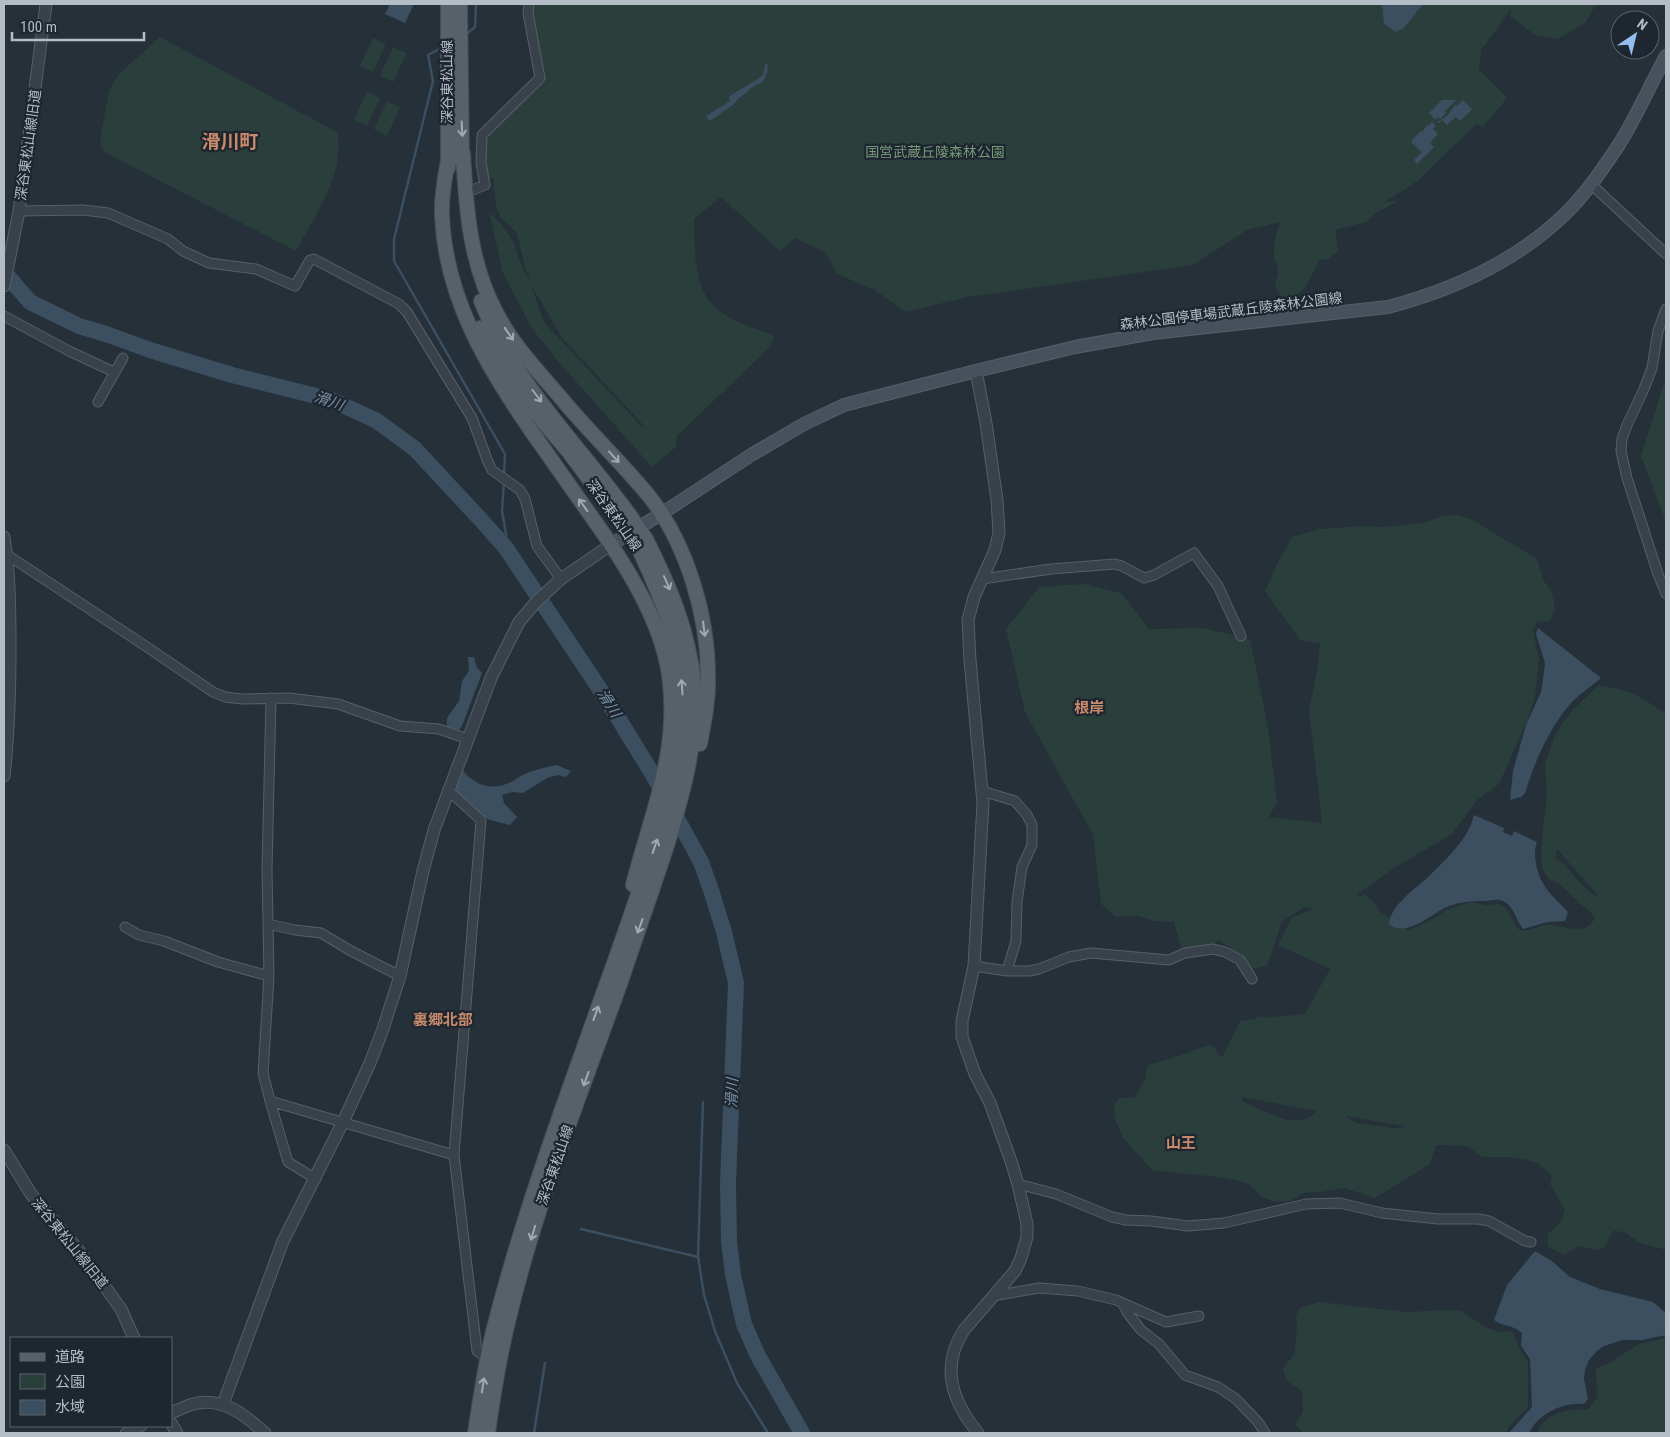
<svg xmlns="http://www.w3.org/2000/svg" width="1670" height="1437" viewBox="0 0 1670 1437" font-family="'Roboto Condensed','Noto Sans JP',sans-serif">
  <style>
    .green { fill: #2a3e3c; fill-rule: evenodd }
    .water { fill: #3c4f61 }
    .lines { fill: none; stroke-linecap: round; stroke-linejoin: round }
    .stream { stroke: #3c4f61; stroke-width: 2.5 }
    .river { stroke: #3c4f61; stroke-width: 16 }
    .minor-casing { stroke: #575f68; stroke-width: 11 }
    .tertiary-casing { stroke: #575f68; stroke-width: 13 }
    .secondary-casing { stroke: #575f68; stroke-width: 14 }
    .primary-casing { stroke: #454d56; stroke-width: 16 }
    .minor { stroke: #39414a; stroke-width: 9 }
    .tertiary { stroke: #39414a; stroke-width: 11 }
    .secondary { stroke: #47515c; stroke-width: 12 }
    .primary { stroke: #57616a; stroke-width: 14 }
    .primary-bridge-casing { stroke: #454d56; stroke-width: 16; stroke-linecap: butt }
    .primary-bridge { stroke: #57616a; stroke-width: 14 }
    .oneway { stroke: #a1aab3 }
    .labels { text-anchor: middle; dominant-baseline: central; stroke-width: 4.5; stroke-linejoin: round; paint-order: stroke }
    .street-label { font-size: 14px; fill: #b4bcc5; stroke: #1e262f }
    .park-label { font-size: 14px; fill: #749979; stroke: #1e262f }
    .water-label { font-size: 15px; font-style: italic; fill: #7890a6; stroke: #1e262f }
    .neighbourhood-label { font-size: 15px; font-weight: bold; fill: #c98a6c; stroke: #1e262f }
    .district-label { font-size: 19px; font-weight: bold; fill: #c98a6c; stroke: #1e262f }
  </style>
  <rect width="100%" height="100%" fill="#253039"/>
  <path class="green" d="M 534,4 L 1599,4 L 1594,8 L 1586,22 L 1558,39 L 1535,35 L 1510,16 L 1512,8 L 1481,50 L 1479,70 L 1507,98 L 1483,127 L 1476,124 L 1419,180 L 1385,202 L 1398,201 L 1376,213 L 1366,222 L 1335,230 L 1338,251 L 1328,259 L 1320,260 C 1312,272 1306,299 1285,297 C 1280,296 1276,290 1275,286 C 1275,280 1279,276 1278,271 C 1278,266 1275,262 1274,256 C 1273,249 1277,229 1280,222 L 1247,230 L 1193,265 L 968,297 L 906,312 L 873,289 L 837,274 L 826,253 L 795,238 L 780,251 L 721,197 L 694,219 C 695,250 692,292 721,312 C 736,323 757,329 774,336 L 771,346 L 676,437 L 676,447 L 652,467 L 556,359 L 531,327 L 503,273 L 489,212 C 499,221 508,231 514,244 C 518,255 522,271 530,280 L 525,267 L 517,233 L 501,218 L 496,206 L 493,178 L 487,178 L 485,140 L 488,134 L 545,81 L 530,16 ZM 531,285 L 563,339 L 645,427 L 642,427 L 544,322 Z
    M 160,37 L 337,132 C 346,174 315,215 296,251 L 104,152 L 100,141 L 109,90 L 118,75 Z
    M 373,38 L 386,44 L 373,72 L 360,66 Z
    M 393,47 L 407,53 L 393,82 L 380,76 Z
    M 367,91 L 380,98 L 367,126 L 354,120 Z
    M 387,101 L 400,107 L 387,136 L 374,129 Z
    M 1666,377 L 1666,522 L 1641,456 Z
    M 1457,515 L 1471,519 L 1537,559 L 1544,581 L 1552,592 L 1555,609 L 1550,621 L 1537,622 L 1533,630 L 1539,660 L 1535,697 L 1528,719 L 1499,784 L 1478,799 L 1452,834 L 1396,867 L 1356,895 L 1359,897 L 1364,894 L 1376,904 L 1379,911 L 1408,931 L 1431,920 L 1448,909 L 1472,902 L 1486,905 L 1499,904 L 1506,908 L 1518,929 C 1530,933 1534,927 1545,925 C 1563,923 1586,940 1595,917 L 1558,883 L 1549,879 L 1542,869 L 1541,848 L 1547,794 L 1545,765 L 1555,735 L 1571,711 L 1599,685 C 1628,690 1643,696 1666,715 L 1666,1250 L 1640,1243 L 1624,1232 L 1613,1231 L 1604,1248 L 1594,1250 L 1580,1246 L 1563,1255 L 1548,1246 L 1548,1234 L 1561,1222 L 1565,1210 L 1550,1184 L 1552,1175 L 1539,1164 L 1525,1159 L 1507,1157 L 1482,1157 L 1467,1146 L 1436,1145 L 1430,1164 L 1375,1198 L 1344,1188 L 1322,1192 L 1304,1193 L 1290,1201 L 1276,1202 L 1260,1196 L 1249,1184 L 1226,1178 L 1152,1170 L 1123,1138 L 1115,1119 L 1114,1105 L 1119,1098 L 1134,1098 L 1145,1080 L 1148,1065 L 1176,1057 L 1211,1044 L 1222,1058 L 1240,1021 L 1254,1019 L 1257,1017 L 1264,1016 L 1267,1018 L 1305,1014 L 1330,969 L 1278,945 L 1292,917 L 1315,909 L 1304,907 L 1282,922 L 1267,966 L 1249,970 L 1240,955 L 1219,940 L 1211,945 L 1181,948 L 1174,922 L 1155,921 L 1138,916 L 1115,916 L 1101,904 L 1093,835 L 1025,712 L 1006,629 L 1039,587 L 1084,584 L 1121,593 L 1149,629 L 1203,628 L 1250,639 L 1268,727 L 1277,802 L 1269,817 L 1322,823 L 1309,710 L 1318,667 L 1320,644 L 1300,640 L 1265,591 L 1277,564 L 1292,537 L 1320,529 L 1362,526 L 1385,527 L 1423,523 L 1443,516 ZM 1558,850 L 1599,897 C 1581,889 1572,869 1556,858 L 1556,851 ZM 1241,1097 L 1317,1111 C 1314,1113 1311,1117 1308,1118 C 1288,1127 1262,1109 1244,1102 ZM 1346,1116 L 1403,1126 L 1404,1126 C 1395,1130 1389,1127 1380,1126 C 1366,1124 1356,1126 1346,1116 Z
    M 1319,1302 L 1408,1312 L 1450,1310 L 1461,1311 L 1487,1328 L 1500,1332 L 1512,1331 L 1522,1353 L 1528,1361 L 1528,1407 L 1511,1424 L 1505,1433 L 1303,1433 L 1295,1424 L 1303,1412 L 1302,1391 L 1287,1381 L 1283,1369 L 1295,1353 L 1297,1322 L 1295,1317 L 1300,1308 Z
    M 1666,1338 L 1666,1433 L 1536,1433 C 1548,1411 1565,1410 1588,1409 L 1597,1398 L 1596,1368 L 1608,1364 L 1639,1344 Z"/>
  <path class="water" d="M 390,4 L 414,4 L 405,23 L 385,14 Z
    M 1382,4 L 1423,4 L 1404,28 L 1396,32 L 1384,24 Z
    M 767,63 L 768,70 L 763,82 L 754,86 L 736,101 L 734,104 L 713,119 L 710,121 L 706,116 L 730,101 L 729,97 C 741,88 752,84 763,75 L 765,64 Z
    M 1442,100 L 1456,100 L 1445,111 L 1446,113 L 1440,119 L 1438,117 L 1436,120 L 1429,113 Z
    M 1463,100 L 1472,109 L 1460,121 L 1456,117 L 1447,125 L 1442,120 L 1439,123 L 1437,122 L 1446,117 L 1455,105 L 1457,106 Z
    M 1432,122 L 1436,126 L 1433,129 L 1438,134 L 1430,143 L 1434,147 L 1417,164 L 1414,160 L 1422,152 L 1412,143 L 1412,140 L 1421,131 L 1422,132 L 1428,124 L 1429,125 Z
    M 1538,628 L 1601,678 C 1592,686 1582,692 1574,700 C 1550,725 1535,761 1525,793 L 1521,797 L 1510,800 L 1513,771 L 1526,725 L 1541,692 L 1543,679 L 1545,663 L 1536,634 Z
    M 468,657 L 474,657 L 477,668 L 482,673 L 462,726 L 459,730 L 447,726 L 447,718 L 459,701 L 462,681 L 469,671 Z
    M 557,765 L 571,771 L 566,777 L 558,775 L 547,778 L 523,793 L 513,792 L 502,795 L 504,803 L 517,817 L 510,825 L 490,820 L 483,816 L 455,790 L 463,771 C 476,785 490,791 509,783 C 514,781 518,777 523,775 C 534,770 545,767 557,765 Z
    M 1474,815 L 1504,828 L 1503,832 L 1512,836 L 1514,831 L 1537,842 C 1532,855 1537,876 1546,888 C 1552,897 1561,904 1568,912 L 1565,921 L 1547,922 L 1523,929 C 1516,920 1514,906 1503,901 C 1497,898 1489,901 1483,901 C 1471,901 1460,902 1449,906 C 1432,913 1406,939 1389,924 C 1390,906 1416,888 1428,877 C 1440,865 1455,851 1465,836 C 1469,830 1472,822 1474,815 Z
    M 1535,1251 L 1552,1261 L 1570,1277 L 1600,1289 L 1653,1302 L 1666,1313 L 1666,1335 L 1642,1340 L 1623,1340 L 1604,1346 L 1597,1351 L 1589,1360 L 1585,1370 L 1584,1379 L 1588,1399 L 1584,1404 C 1563,1402 1538,1414 1529,1433 L 1509,1433 L 1532,1407 L 1530,1359 L 1521,1346 L 1522,1333 C 1510,1323 1505,1328 1494,1320 L 1507,1285 Z"/>
  <g class="lines">
    <path class="stream" d="M 465,35 L 475,27 L 476,4
      M 443,47 L 428,55 L 433,81 L 394,239 L 394,261 L 505,454 L 504,475
      M 504,481 L 502,511 L 506,534 L 506,548
      M 703,1102 L 698,1257 L 704,1295 L 715,1331 L 737,1383 L 768,1433
      M 581,1229 L 698,1257
      M 534,1433 L 545,1363"/>
    <path class="river" d="M 4,272 L 30,302 L 79,326 L 106,334 L 150,350 L 232,375 L 332,400 L 377,421 L 415,449 L 482,521 L 506,548 L 609,703 L 653,775 L 701,862 L 711,890 L 724,932 L 736,983 L 728,1183 L 729,1242 L 733,1275 L 744,1324 L 758,1356 L 802,1433"/>
    <g class="minor-casing">
      <path id="minor" d="M 1591,184 L 1666,254
        M 465,193 L 485,185 L 481,163 L 482,135 L 540,78 L 528,13 L 529,4
        M 19,211 L 83,210 L 108,213 L 168,239 L 183,251 L 209,263 L 256,269 L 295,286 L 310,260 L 314,259 L 399,304 L 407,312 L 472,418 L 488,462 L 492,470 L 520,490 L 525,499 L 537,546 L 561,579
        M 1666,309 L 1658,331 L 1652,368 L 1644,389 L 1627,425 L 1622,439 L 1621,451 L 1627,478 L 1658,574 L 1666,594
        M 4,316 L 69,351 L 114,372
        M 98,402 L 123,358
        M 6,554 L 147,647 L 213,692 L 225,697 L 242,699 L 289,698 L 338,704 L 400,726 L 439,729 L 468,739
        M 982,579 L 1051,569 L 1115,564 L 1122,566 L 1144,578 L 1154,575 L 1194,553 L 1218,586 L 1241,636
        M 448,790 L 481,820 L 454,1155 L 477,1351 L 487,1358
        M 268,924 L 295,930 L 321,933 L 351,951 L 400,976
        M 125,927 L 139,935 L 164,941 L 218,962 L 269,976
        M 974,966 L 1007,971 L 1016,941 L 1017,902 L 1022,867 L 1032,845 L 1032,825 L 1027,815 L 1015,801 L 982,791
        M 1007,971 L 1029,971 L 1039,969 L 1069,957 L 1091,953 L 1169,960 L 1185,953 L 1213,949 L 1225,952 L 1240,960 L 1252,979
        M 270,1101 L 263,1073 L 269,976 L 267,869 L 271,698
        M 316,1179 L 288,1162 L 270,1101 L 454,1155
        M 1018,1184 L 1056,1194 L 1112,1217 L 1126,1220 L 1151,1221 L 1188,1226 L 1224,1223 L 1306,1204 L 1340,1203 L 1382,1213 L 1438,1219 L 1478,1219 L 1489,1221 L 1525,1241 L 1531,1242
        M 993,1296 L 1039,1288 L 1078,1291 L 1116,1300 L 1166,1322 L 1199,1316
        M 1123,1304 L 1127,1312 L 1141,1330 L 1159,1344 L 1185,1375 L 1218,1387 L 1236,1399 L 1258,1422 L 1265,1433
        M 125,1433 L 142,1426"/>
    </g>
    <g class="tertiary-casing">
      <path id="tertiary" d="M 4,286 L 19,211 L 46,4
        M 976,371 L 986,423 L 997,500 L 999,533 L 995,550 L 974,597 L 968,620 L 970,660 L 983,803 L 974,966 L 962,1021 L 962,1037 L 975,1074 L 990,1103 L 1011,1161 L 1018,1184 L 1027,1224 L 1027,1237 L 1021,1258 L 1015,1271 L 964,1330 C 940,1367 952,1401 978,1433
        M 4,537 C 10,574 10,612 10,649 C 10,691 9,733 4,776
        M 4,1150 L 31,1194 L 80,1252 L 121,1309 L 134,1338
        M 223,1404 L 283,1241 L 343,1122 L 370,1063 L 383,1029 L 400,976 L 423,871 L 434,830 L 491,678 L 519,622 L 536,602 L 561,579 L 612,544
        M 171,1413 C 178,1410 186,1406 193,1404 C 222,1396 245,1415 265,1433
        M 171,1423 L 177,1433"/>
    </g>
    <g class="secondary-casing">
      <path id="secondary" d="M 612,544 L 661,514 L 751,455 L 804,424 L 844,405 L 976,371 L 1075,347 L 1153,333 L 1388,307 C 1453,290 1515,262 1564,215 C 1585,195 1602,170 1618,146 C 1636,118 1650,85 1666,56"/>
    </g>
    <g class="primary-casing">
      <path id="primary" d="M 448,4 L 448,168
        M 460,4 L 462,162
        M 463,153 C 466,208 470,265 497,314 C 513,345 538,371 561,398 C 589,432 621,462 649,496 C 687,544 708,616 708,676 C 709,699 704,722 700,744
        M 448,160 C 445,178 441,196 442,215 C 445,297 487,367 532,432 C 551,459 570,486 589,513 C 622,559 661,618 669,675 C 680,752 651,813 633,885
        M 481,301 C 513,382 580,446 631,517
        M 480,328 L 503,368 L 524,399 L 568,451 L 622,523
        M 475,1433 C 480,1400 485,1365 493,1332 C 522,1216 564,1104 604,991 C 619,950 633,909 647,868 C 667,810 684,757 682,696 C 681,639 660,595 637,545
        M 488,1433 C 493,1396 499,1359 508,1322 C 535,1207 580,1096 620,984 C 636,936 653,889 668,842 C 684,791 698,739 694,685 C 689,631 670,587 646,539"/>
    </g>
    <use href="#minor" class="minor"/>
    <use href="#tertiary" class="tertiary"/>
    <use href="#secondary" class="secondary"/>
    <use href="#primary" class="primary"/>
    <g class="primary-bridge-casing">
      <path id="primary-bridge" d="M 631,517 L 646,539
        M 622,523 L 637,545"/>
    </g>
    <use href="#primary-bridge" class="primary-bridge"/>
  </g>
  <defs><path id="oneway-shaft" d="M-6 0H5M1.5-3L5.5 0L1.5 3" fill="none" stroke-width="1.6" stroke-linecap="round" stroke-linejoin="round" transform="scale(1.25)"/></defs>
  <g class="oneway">
    <use href="#oneway-shaft" transform="translate(462 129) rotate(87)"/>
    <use href="#oneway-shaft" transform="translate(509 334) rotate(55)"/>
    <use href="#oneway-shaft" transform="translate(537 396) rotate(53)"/>
    <use href="#oneway-shaft" transform="translate(614 457) rotate(48)"/>
    <use href="#oneway-shaft" transform="translate(583 505) rotate(-126)"/>
    <use href="#oneway-shaft" transform="translate(667 583) rotate(66)"/>
    <use href="#oneway-shaft" transform="translate(704 629) rotate(83)"/>
    <use href="#oneway-shaft" transform="translate(682 687) rotate(-94)"/>
    <use href="#oneway-shaft" transform="translate(655 846) rotate(-71)"/>
    <use href="#oneway-shaft" transform="translate(640 926) rotate(110)"/>
    <use href="#oneway-shaft" transform="translate(596 1013) rotate(-70)"/>
    <use href="#oneway-shaft" transform="translate(586 1079) rotate(110)"/>
    <use href="#oneway-shaft" transform="translate(533 1233) rotate(107)"/>
    <use href="#oneway-shaft" transform="translate(483 1385) rotate(-81)"/>
  </g>
  <g class="labels">
    <g class="street-label">
      <text transform="translate(447 82) rotate(-90)">深谷東松山線</text>
      <text transform="translate(28 145) rotate(-82)">深谷東松山線旧道</text>
      <text transform="translate(1231 311) rotate(-7)">森林公園停車場武蔵丘陵森林公園線</text>
      <text transform="translate(614 515) rotate(55)">深谷東松山線</text>
      <text transform="translate(555 1165) rotate(-71)">深谷東松山線</text>
      <text transform="translate(70 1243) rotate(51)">深谷東松山線旧道</text>
    </g>
    <g class="park-label">
      <text x="935" y="152">国営武蔵丘陵森林公園</text>
    </g>
    <g class="water-label">
      <text transform="translate(329 401) rotate(19)">滑川</text>
      <text transform="translate(609 703) rotate(58)">滑川</text>
      <text transform="translate(732 1093) rotate(-88)">滑川</text>
    </g>
    <g class="neighbourhood-label">
      <text x="1089" y="708">根岸</text>
      <text x="443" y="1020">裏郷北部</text>
      <text x="1181" y="1143">山王</text>
    </g>
    <g class="district-label">
      <text x="230" y="141">滑川町</text>
    </g>
  </g>
  <rect width="1670" height="1437" fill="none" stroke="#b4bcc5" stroke-width="10"/>
  <rect x="10" y="1337" width="162" height="90" fill="#1e262f" stroke="#5a626b"/>
  <rect x="20" y="1353" width="25" height="8" fill="#57616a" stroke="#5a626b"/>
  <text x="55" y="1362" font-size="15" fill="#b4bcc5">道路</text>
  <rect x="20" y="1374" width="25" height="15" fill="#2a3e3c" stroke="#5a626b"/>
  <text x="55" y="1387" font-size="15" fill="#b4bcc5">公園</text>
  <rect x="20" y="1400" width="25" height="15" fill="#3c4f61" stroke="#5a626b"/>
  <text x="55" y="1412" font-size="15" fill="#b4bcc5">水域</text>
  <g transform="translate(1635 35) rotate(35)"><circle r="24" fill="#1e262f" stroke="#5a626b"/>
  <path d="M0-4L9 19L0 12L-9 19Z" fill="#92beed"/>
  <text y="-8" font-size="14" font-weight="bold" text-anchor="middle" fill="#b4bcc5">N</text>
  </g>
  <path d="M12 32v8h132v-8" fill="none" stroke="#b4bcc5" stroke-width="2.5"/>
  <text x="20" y="32" font-size="15" fill="#b4bcc5" stroke="#1e262f" stroke-width="4" paint-order="stroke">100 m</text>
</svg>
